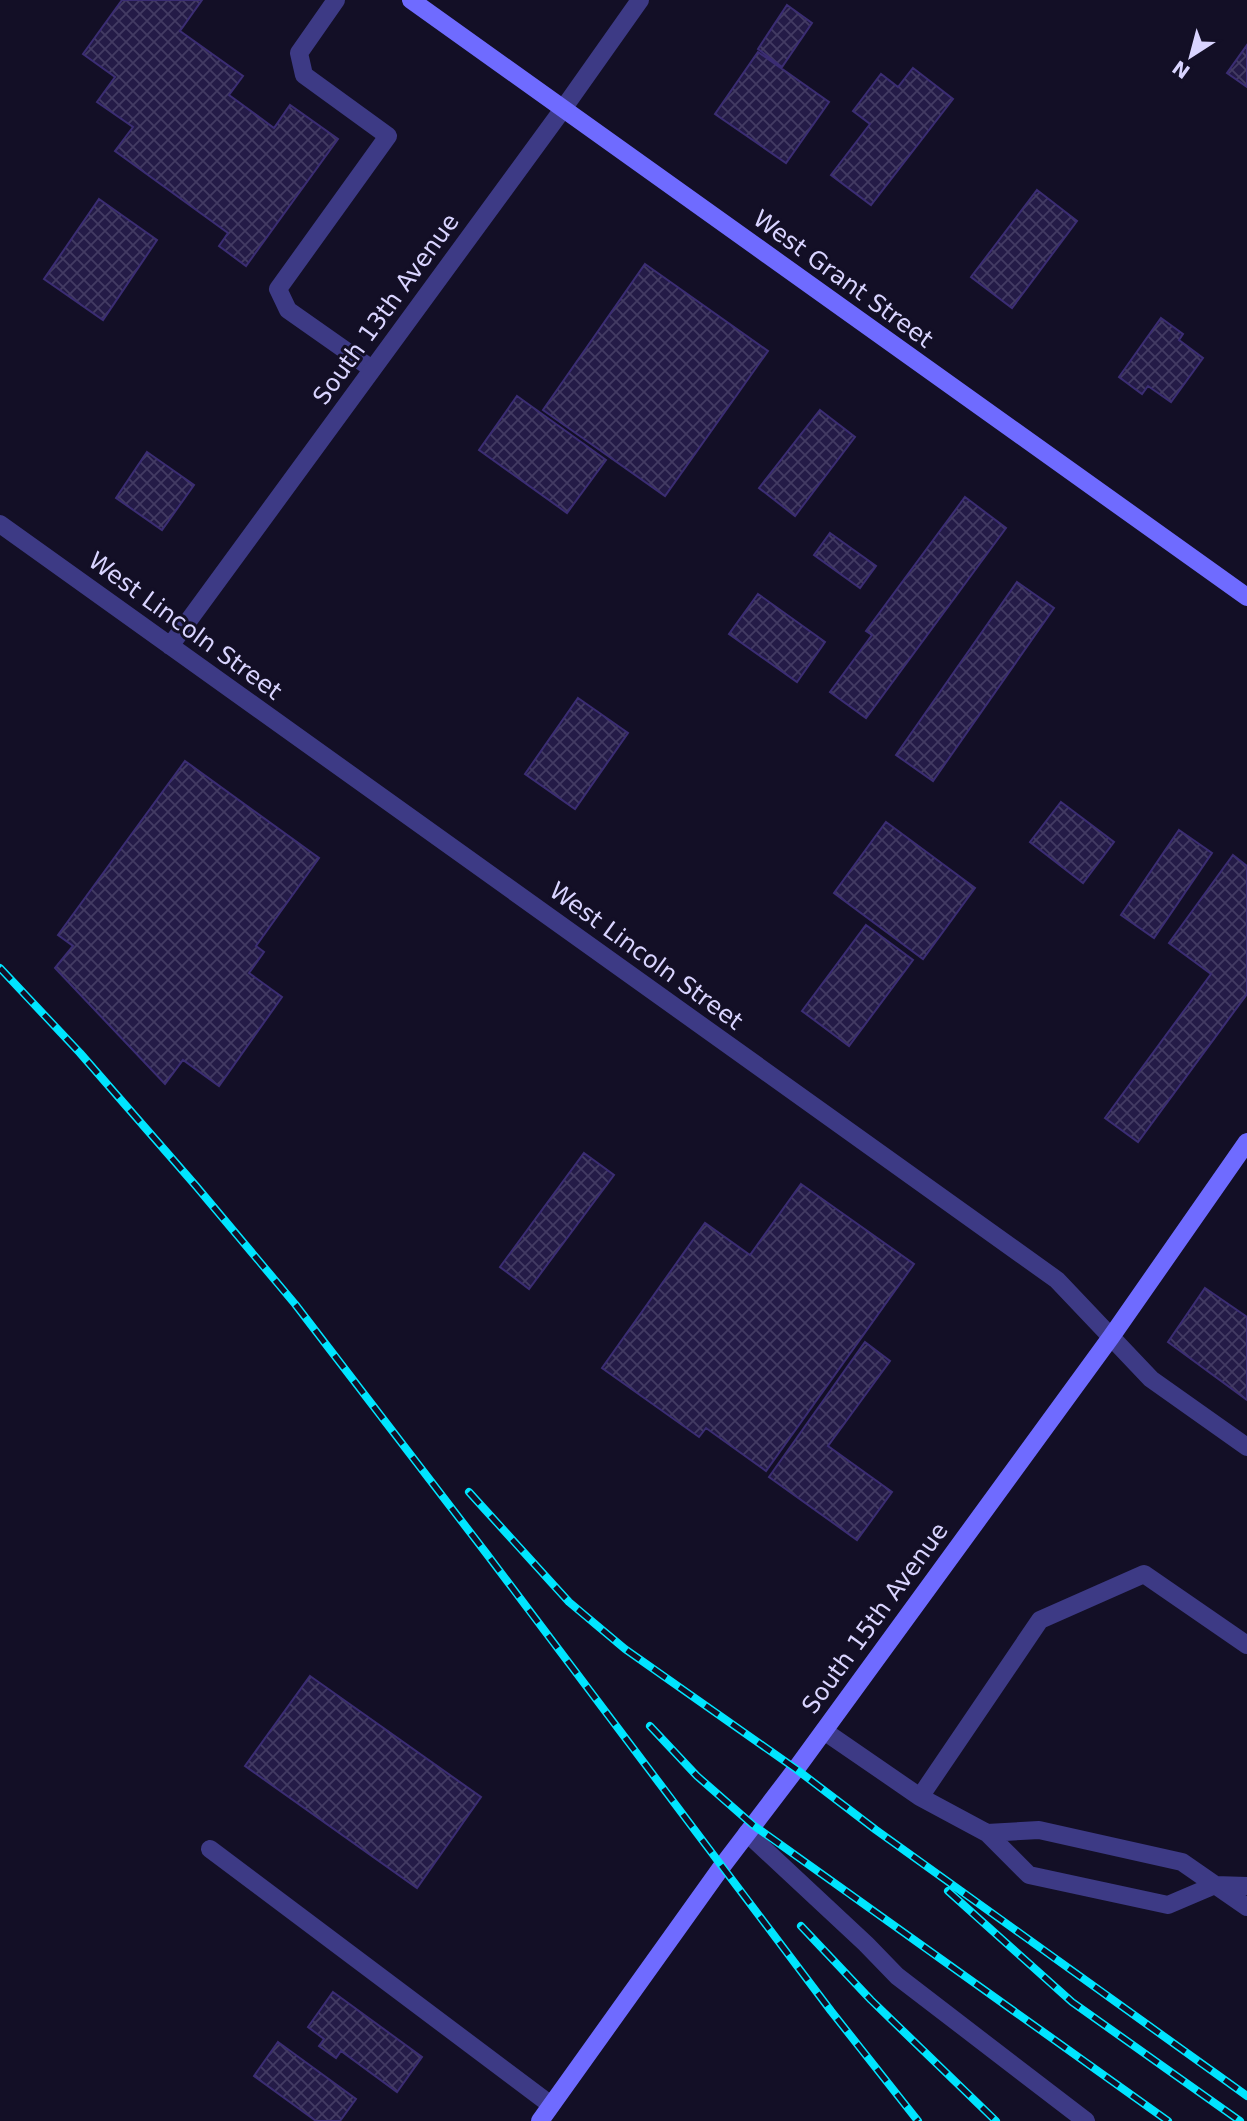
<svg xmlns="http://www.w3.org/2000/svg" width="1247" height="2121" viewBox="0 0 1247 2121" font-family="'DejaVu Sans',sans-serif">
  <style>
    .building { fill: url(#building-cross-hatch); stroke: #3b2d73; stroke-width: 2 }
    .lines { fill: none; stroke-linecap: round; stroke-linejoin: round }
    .lane { stroke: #3d3a85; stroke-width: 18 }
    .street { stroke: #3d3a85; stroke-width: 18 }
    .secondary { stroke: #6f6bff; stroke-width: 18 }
    .rail-casing { stroke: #00e5ff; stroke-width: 8 }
    .rail { stroke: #130f26; stroke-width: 5; stroke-dasharray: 16; stroke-linecap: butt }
    .labels { text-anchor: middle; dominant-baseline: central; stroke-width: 6; stroke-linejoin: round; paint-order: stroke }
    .street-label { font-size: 24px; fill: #d9d4ff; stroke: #130f26 }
  </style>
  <defs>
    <pattern id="building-cross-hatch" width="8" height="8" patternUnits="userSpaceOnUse" patternTransform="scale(1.75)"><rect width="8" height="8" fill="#241b47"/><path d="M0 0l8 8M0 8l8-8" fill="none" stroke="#433b63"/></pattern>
  </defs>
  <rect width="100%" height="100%" fill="#130f26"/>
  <path class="building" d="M 122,0 L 202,0 L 180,31 L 243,76 L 229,95 L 274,128 L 290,105 L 338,139 L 246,266 L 219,246 L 228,233 L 115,151 L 133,127 L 97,102 L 115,77 L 83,54 Z
    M 787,5 L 812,23 L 782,67 L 758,49 Z
    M 1247,45 L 1247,87 L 1227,73 Z
    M 758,52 L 829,102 L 786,163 L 715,114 Z
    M 913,68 L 953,99 L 871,205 L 831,175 L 870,124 L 853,111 L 881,74 L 898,87 Z
    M 1037,190 L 1077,221 L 1012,308 L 971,277 Z
    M 99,199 L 157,240 L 103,320 L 44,279 Z
    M 645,264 L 768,351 L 665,496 L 543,410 Z
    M 1161,318 L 1183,334 L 1179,340 L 1203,358 L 1171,402 L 1148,386 L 1142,394 L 1119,377 Z
    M 517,396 L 606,460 L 567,513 L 479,450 Z
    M 820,410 L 855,437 L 795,516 L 759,488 Z
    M 147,452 L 194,485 L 162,530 L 116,498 Z
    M 965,497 L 1006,528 L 866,718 L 830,692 L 872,635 L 866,631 Z
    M 830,533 L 876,566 L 860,588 L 814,555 Z
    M 1017,582 L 1054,608 L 933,781 L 896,755 Z
    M 758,594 L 825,642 L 797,682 L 729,634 Z
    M 578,698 L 628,733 L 575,809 L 525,774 Z
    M 185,761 L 319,858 L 256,946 L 264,952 L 249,973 L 282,997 L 219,1086 L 183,1060 L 165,1084 L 55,968 L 73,946 L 58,935 Z
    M 1061,802 L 1114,842 L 1083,883 L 1030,842 Z
    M 886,822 L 975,888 L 923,959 L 834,893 Z
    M 1179,830 L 1212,853 L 1154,938 L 1121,915 Z
    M 1233,855 L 1247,866 L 1247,994 L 1138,1142 L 1105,1118 L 1211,974 L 1169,943 Z
    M 866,925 L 913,960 L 849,1046 L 802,1011 Z
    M 584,1153 L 614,1175 L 529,1289 L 500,1267 Z
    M 801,1184 L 914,1264 L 766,1471 L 706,1428 L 699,1437 L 602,1368 L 705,1223 L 750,1255 Z
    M 1205,1288 L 1247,1317 L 1247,1400 L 1168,1342 Z
    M 865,1342 L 890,1361 L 828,1446 L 892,1492 L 857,1540 L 769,1477 Z
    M 310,1676 L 481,1797 L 417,1888 L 245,1766 Z
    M 333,1992 L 422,2057 L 397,2092 L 341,2051 L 336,2058 L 319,2046 L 324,2039 L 308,2027 Z
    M 278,2042 L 356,2099 L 340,2121 L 316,2121 L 254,2076 Z"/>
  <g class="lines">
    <path class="lane" d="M 336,0 L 299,53 L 304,75 L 388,136 L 278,289 L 288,310 L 372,369
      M 824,1731 L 920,1797 L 1040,1620 L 1144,1574 L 1247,1645
      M 920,1797 L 987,1833 L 1029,1875 L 1168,1905 L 1215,1885 L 1247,1886
      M 747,1833 L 866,1944 L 897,1976 L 1086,2121
      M 987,1833 L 1039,1830 L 1182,1862 L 1247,1907
      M 210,1849 L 551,2105"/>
    <path class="street" d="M 0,524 L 1057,1280 L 1151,1379 L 1247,1447
      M 170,646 L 563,109 L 640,0"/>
    <path class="secondary" d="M 411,0 L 1247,597
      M 540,2121 L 723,1865 L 796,1769 L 1111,1337 L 1247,1142"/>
    <g class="rail-casing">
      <path id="rail" d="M 0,968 L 80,1053 L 196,1186 L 295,1304 L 486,1553 L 831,2011 L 918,2121
        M 469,1492 L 569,1602 L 625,1649 L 796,1769 L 876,1830 L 1247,2096
        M 650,1726 L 697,1776 L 753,1825 L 1168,2121
        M 948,1891 L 1072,2002 L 1240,2121
        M 801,1926 L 871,2000 L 996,2121"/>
    </g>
    <use href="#rail" class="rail"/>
  </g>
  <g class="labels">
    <g class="street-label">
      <text transform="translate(843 279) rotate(36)">West Grant Street</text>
      <text transform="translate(386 309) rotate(-54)">South 13th Avenue</text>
      <text transform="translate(185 626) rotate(36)">West Lincoln Street</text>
      <text transform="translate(646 956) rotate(36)">West Lincoln Street</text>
      <text transform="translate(875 1618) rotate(-54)">South 15th Avenue</text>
    </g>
  </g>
  <g transform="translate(1191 56) rotate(216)" stroke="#130f26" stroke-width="5" paint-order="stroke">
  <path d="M0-5L12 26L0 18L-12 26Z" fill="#d9d4ff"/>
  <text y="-10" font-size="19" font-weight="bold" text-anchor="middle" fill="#d9d4ff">N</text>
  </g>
</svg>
